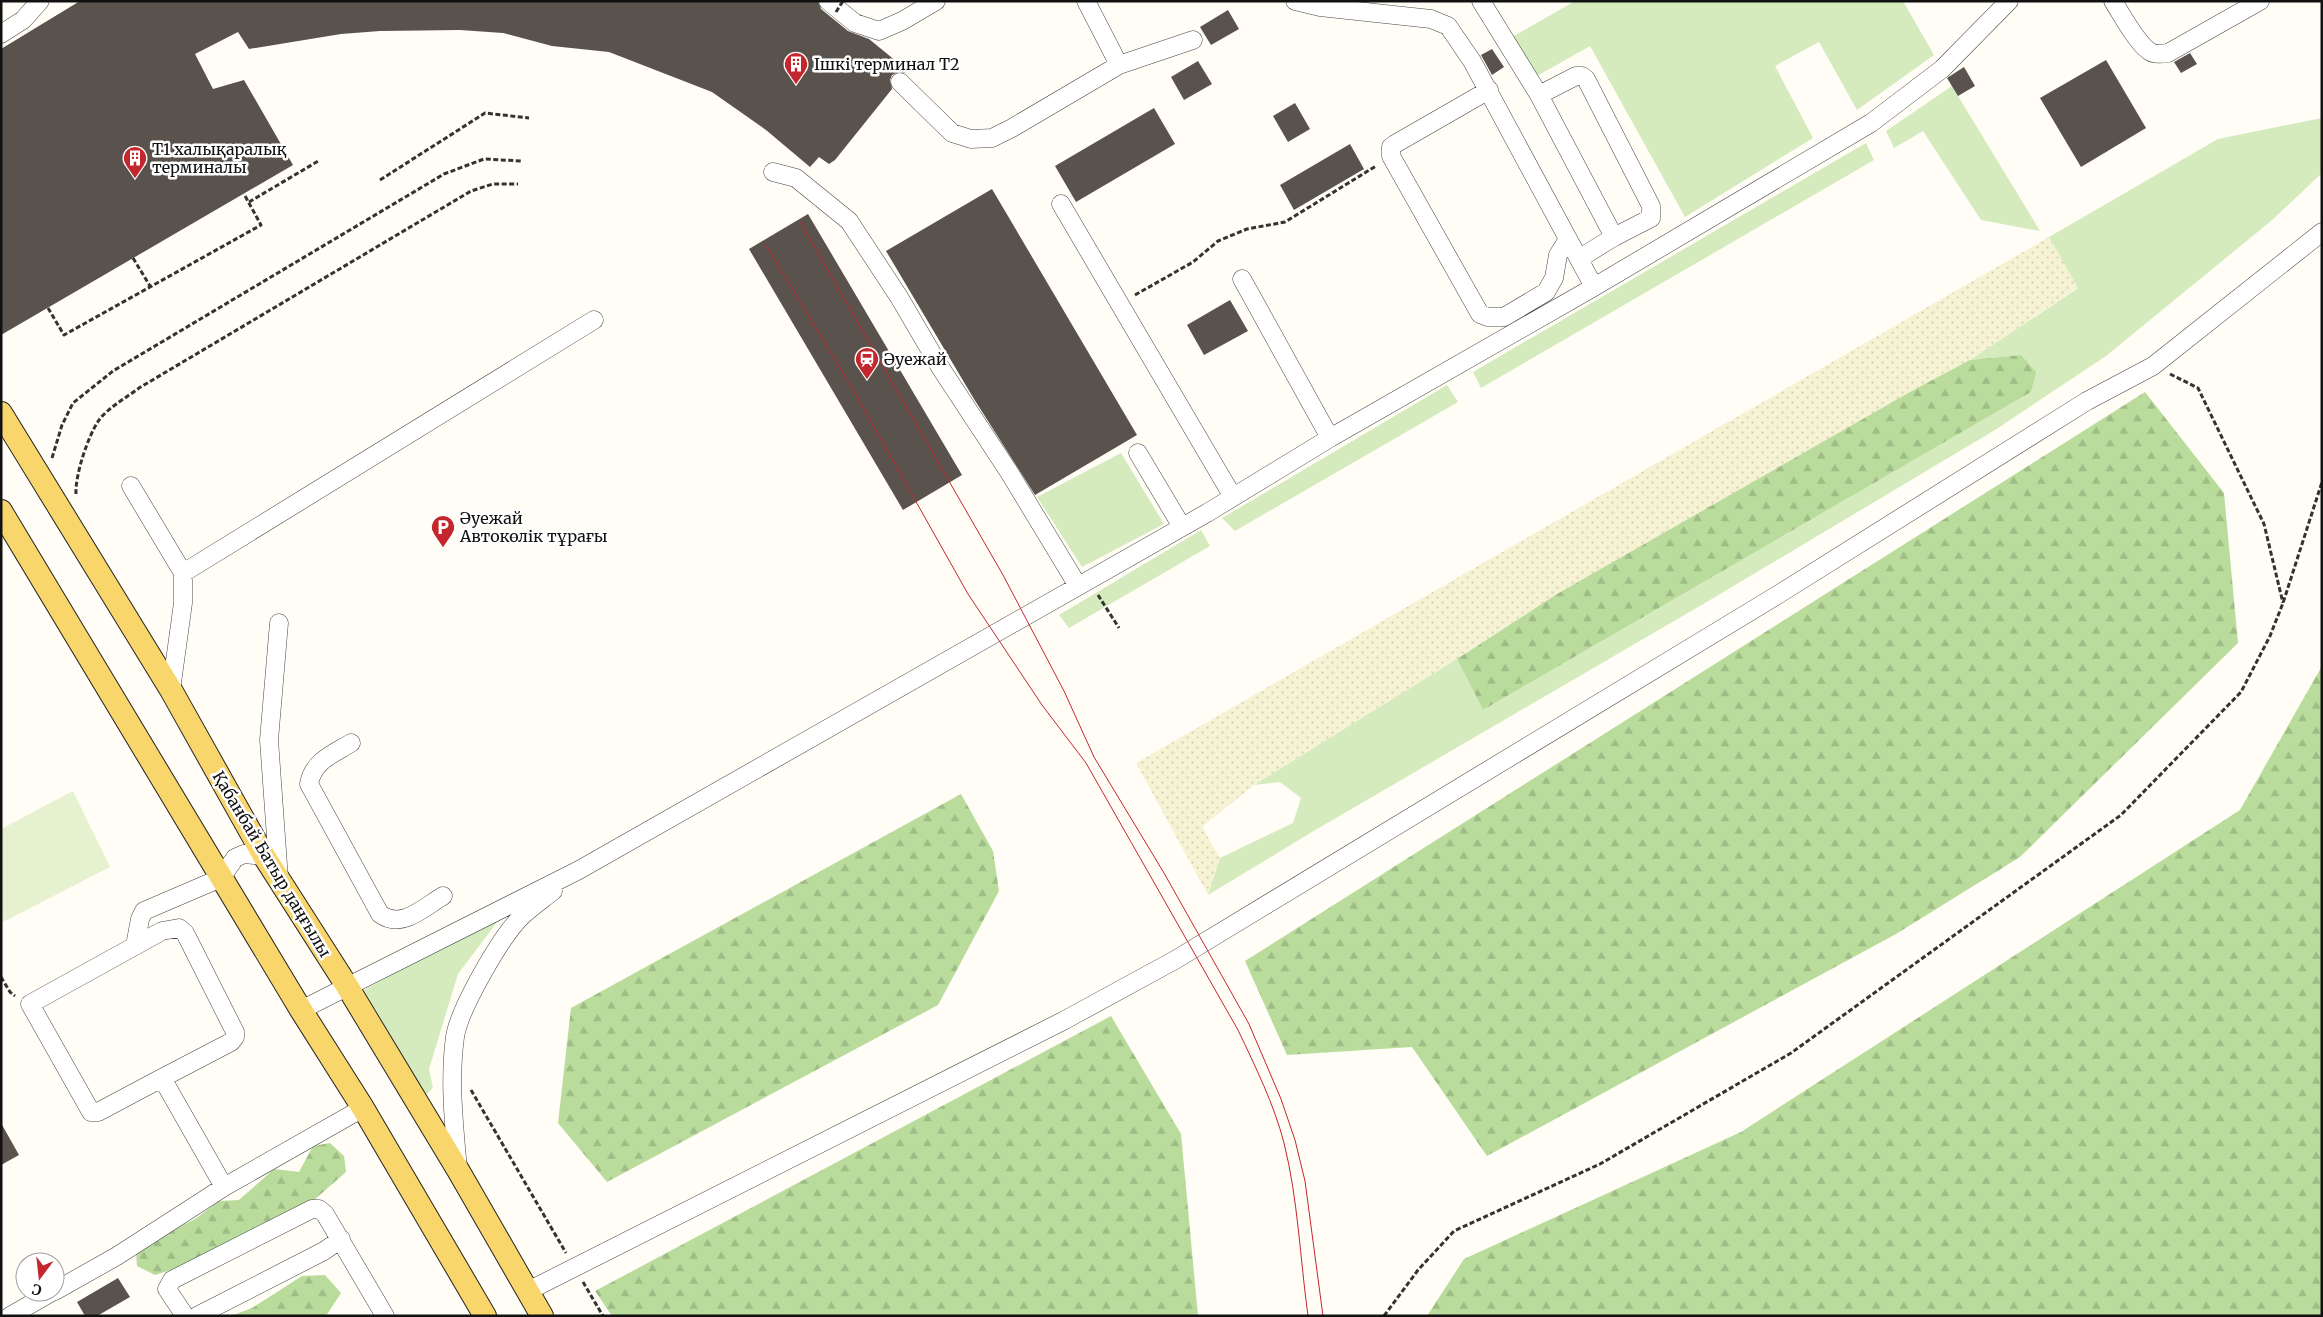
<svg xmlns="http://www.w3.org/2000/svg" width="2323" height="1317" viewBox="0 0 2323 1317" font-family="Merriweather,serif">
  <style>
    .farmland { fill: url(#farmland-dots) }
    .green { fill: #d5ebbd }
    .forest { fill: url(#forest-firs) }
    .pitch { fill: #e6f2cf }
    .building { fill: #5a524d }
    .lines { fill: none; stroke-linecap: round; stroke-linejoin: round }
    .minor-casing { stroke: #444; stroke-width: 19 }
    .major-casing { stroke: #222; stroke-width: 24 }
    .path { stroke: #333; stroke-width: 3; stroke-dasharray: 5 2.5; stroke-linecap: butt }
    .minor { stroke: #fff; stroke-width: 18 }
    .major { stroke: #f9d66b; stroke-width: 22 }
    .tram { stroke: #c4262e; stroke-width: 1 }
    .path-bridge { stroke: #333; stroke-width: 3; stroke-dasharray: 5 2.5; stroke-linecap: butt }
    .labels { text-anchor: middle; dominant-baseline: central; stroke-width: 5; stroke-linejoin: round; paint-order: stroke }
    .poi-label { font-size: 16px; fill: #111; stroke: #fff; text-anchor: start }
    .street-label { font-size: 16px; fill: #111; stroke: #fff }
  </style>
  <defs>
    <pattern id="farmland-dots" width="8" height="8" patternUnits="userSpaceOnUse" patternTransform="scale(1.25)"><rect width="8" height="8" fill="#f6f3d4"/><path d="M2 2h.1M6 6h.1" fill="none" stroke="#d2cfb5" stroke-width="1.8" stroke-linecap="round"/></pattern>
    <pattern id="forest-firs" width="22" height="20" patternUnits="userSpaceOnUse" patternTransform="scale(1.25)"><rect width="22" height="20" fill="#b9dc9c"/><path d="M5 1l3.5 6h-7zM16 11l3.5 6h-7z" fill="#9ebc85"/></pattern>
  </defs>
  <rect width="100%" height="100%" fill="#fffdf5"/>
  <path class="farmland" d="M 2049,237 L 2078,287 L 1970,360 L 1557,594 L 1457,659 L 1254,785 L 1202,827 L 1220,858 L 1208,895 L 1136,763 Z"/>
  <path class="green" d="M 1575,1 L 1903,1 L 1934,55 L 1857,110 L 1819,42 L 1775,66 L 1813,138 L 1685,217 L 1590,46 L 1530,80 L 1505,41 Z
    M 1952,86 L 1958,96 L 2040,231 L 1981,220 L 1923,131 L 1894,148 L 1886,131 Z
    M 2322,118 L 2322,173 L 2271,221 L 2106,356 L 1995,430 L 1710,600 L 1312,832 L 1208,895 L 1220,858 L 1293,823 L 1301,798 L 1280,782 L 1254,785 L 1457,659 L 1483,710 L 2031,392 L 2021,355 L 1970,360 L 2078,288 L 2049,237 L 2218,139 Z
    M 1866,143 L 1874,160 L 1481,388 L 1473,372 Z
    M 1447,385 L 1458,402 L 1235,531 L 1222,518 Z
    M 1121,453 L 1164,524 L 1082,567 L 1037,497 Z
    M 1201,530 L 1210,546 L 1069,628 L 1059,615 Z
    M 504,913 L 458,974 L 429,1069 L 433,1088 L 426,1095 L 364,990 Z"/>
  <path class="forest" d="M 2021,355 L 2036,372 L 2031,392 L 1483,710 L 1457,659 L 1557,594 L 1910,392 L 1970,360 Z
    M 2145,392 L 2224,493 L 2238,643 L 2020,857 L 1896,934 L 1487,1156 L 1412,1047 L 1287,1055 L 1245,961 Z
    M 2322,666 L 2322,1316 L 1427,1316 L 1464,1259 L 1741,1132 L 2240,810 Z
    M 961,794 L 993,851 L 999,891 L 938,1005 L 607,1182 L 558,1123 L 571,1008 Z
    M 1111,1016 L 1181,1134 L 1198,1316 L 612,1316 L 595,1291 Z
    M 330,1143 L 344,1156 L 346,1172 L 305,1208 L 206,1259 L 155,1275 L 137,1266 L 136,1253 L 151,1241 L 195,1219 L 219,1201 L 239,1200 L 274,1169 L 299,1172 L 313,1146 Z
    M 325,1275 L 341,1293 L 326,1316 L 231,1316 L 252,1308 L 302,1276 Z"/>
  <path class="pitch" d="M 73,791 L 110,867 L 1,923 L 1,829 Z"/>
  <path class="building" d="M 80,1 L 818,1 L 821,9 L 848,31 L 869,39 L 907,70 L 905,73 L 898,72 L 892,75 L 890,80 L 892,89 L 835,160 L 829,164 L 819,157 L 810,167 L 766,130 L 712,92 L 609,52 L 552,46 L 503,33 L 460,30 L 380,31 L 341,34 L 249,49 L 238,32 L 195,54 L 213,89 L 244,80 L 293,165 L 1,335 L 1,49 Z
    M 1228,10 L 1239,29 L 1211,45 L 1200,27 Z
    M 1492,49 L 1504,67 L 1492,75 L 1481,55 Z
    M 2190,53 L 2197,64 L 2181,73 L 2174,62 Z
    M 2106,60 L 2146,128 L 2081,167 L 2040,98 Z
    M 1198,61 L 1212,84 L 1184,100 L 1171,77 Z
    M 1964,67 L 1975,86 L 1958,96 L 1947,78 Z
    M 1295,103 L 1310,129 L 1288,142 L 1273,116 Z
    M 1154,108 L 1175,144 L 1076,202 L 1055,166 Z
    M 1350,144 L 1364,169 L 1294,210 L 1280,185 Z
    M 992,189 L 1137,435 L 1035,495 L 974,399 L 886,251 Z
    M 808,214 L 962,475 L 903,510 L 749,249 Z
    M 1230,300 L 1248,331 L 1204,355 L 1187,325 Z
    M 1,1123 L 19,1155 L 1,1165 Z
    M 118,1278 L 130,1297 L 97,1316 L 85,1316 L 77,1302 Z"/>
  <g class="lines">
    <g class="minor-casing">
      <path id="minor" d="M 828,1 L 855,23 L 879,31 L 902,21 L 936,1
        M 1086,1 L 1119,65 L 1193,40
        M 1295,1 L 1320,7 L 1431,19 L 1448,26 L 1472,61 L 1594,287
        M 1481,1 L 1539,95 L 1614,237
        M 2113,1 C 2122,15 2136,42 2149,51 C 2154,55 2162,54 2168,53 L 2260,1
        M 1,34 L 23,20 L 40,1
        M 900,82 L 952,133 L 971,139 L 992,138 L 1012,128 L 1119,65
        M 1489,90 L 1395,144 L 1391,147 L 1391,156 L 1480,314 L 1488,317 L 1504,317 L 1546,292 L 1554,278 L 1558,255 L 1568,239
        M 1539,95 L 1576,76 L 1582,76 L 1586,79 L 1651,206 L 1651,218 L 1614,237 L 1580,258
        M 773,172 L 796,178 L 849,221 L 899,297 L 940,367 L 1009,472 L 1078,586
        M 1061,204 L 1233,497
        M 1242,279 L 1330,438
        M 1138,453 L 1182,527
        M 131,486 L 183,573 L 183,603 L 171,690
        M 183,573 L 594,320
        M 351,743 C 333,754 313,761 309,784 L 380,914 C 402,930 424,907 443,896
        M 279,879 L 269,740 L 279,623
        M 135,946 L 140,919 L 144,911 L 221,878 L 235,858 L 244,854 L 264,856
        M 301,1010 L 579,870 L 1207,513 L 1330,438 L 1594,287 L 1871,123 L 1942,69 L 2009,1
        M 162,1078 L 98,1112 L 91,1112 L 30,1004 L 162,931 L 179,928 L 185,933 L 235,1032 L 235,1037 L 231,1042 L 162,1078 L 224,1187
        M 458,1169 C 454,1125 449,1081 455,1037 C 459,1009 501,937 521,917 C 530,908 542,900 553,891
        M 55,1291 L 117,1256 L 224,1187 L 363,1108
        M 528,1291 L 1063,1021 L 1175,960 L 1779,594 L 2087,401 L 2153,366 L 2322,232
        M 10,1316 L 52,1292
        M 185,1316 L 167,1289 L 172,1280 L 312,1209 L 319,1209 L 325,1214 L 385,1316
        M 197,1316 L 324,1251 L 341,1239"/>
    </g>
    <g class="major-casing">
      <path id="major" d="M 1,413 L 171,690 L 264,856 L 347,986 L 458,1170 L 542,1316
        M 1,511 L 301,1010 L 363,1108 L 485,1316"/>
    </g>
    <path class="path" d="M 380,180 L 485,113 L 529,118
      M 249,202 L 320,160
      M 133,258 L 150,286
      M 1135,295 L 1193,262 L 1218,241 L 1247,229 L 1285,222 L 1376,166
      M 48,308 L 64,335 L 261,225 L 244,194
      M 2170,374 L 2198,388 L 2264,524 L 2283,603
      M 52,458 L 62,425 L 73,403 L 113,371 L 444,174 L 484,159 L 521,161
      M 76,494 C 75,475 88,436 99,420 C 109,407 126,398 139,388 L 471,191 L 493,184 L 518,184
      M 1098,595 L 1119,628
      M 1,977 L 10,992 L 15,996
      M 471,1090 L 566,1253
      M 583,1282 L 603,1316
      M 1384,1316 L 1418,1270 L 1454,1231 L 1600,1164 L 1791,1053 L 2121,815 L 2241,692 L 2270,636 L 2283,603 L 2322,482"/>
    <use href="#minor" class="minor"/>
    <use href="#major" class="major"/>
    <path class="tram" d="M 800,222 L 1003,575 L 1064,691 L 1094,757 L 1164,873 L 1249,1024 L 1281,1099 L 1295,1140 L 1305,1181 L 1323,1316
      M 766,245 L 852,388 L 968,594 L 1042,705 L 1086,763 L 1238,1030 C 1255,1066 1274,1104 1284,1143 C 1298,1199 1300,1258 1308,1316"/>
    <path class="path-bridge" d="M 836,12 L 843,1"/>
  </g>
  <defs>
    <g id="building-pin" transform="scale(1.25)"><path d="M0 17L-7.5 6A9.5 9.5 0 1 1 7.5 6Z" fill="#c4262e" stroke="#fff"/><path d="M-4-6H4V6H1V3H-1V6H-4ZM-2.5-4.3h1.7v1.8h-1.7ZM.8-4.3h1.7v1.8H.8ZM-2.5-1h1.7V.8h-1.7ZM.8-1h1.7V.8H.8Z" fill="#fff"/></g>
    <g id="station-pin" transform="scale(1.25)"><path d="M0 17L-7.5 6A9.5 9.5 0 1 1 7.5 6Z" fill="#c4262e" stroke="#fff"/><path d="M-3-6H3Q5-6 5-4V2Q5 4 3 4L4.5 6H3L1.5 4h-3L-3 6H-4.5L-3 4Q-5 4-5 2V-4Q-5-6-3-6ZM-3.5-4v3h7v-3ZM-3.5 1v1.5H-2V1ZM2 1v1.5H3.5V1Z" fill="#fff"/></g>
    <g id="parking-pin" transform="scale(1.25)"><path d="M0 17L-7.5 6A9.5 9.5 0 1 1 7.5 6Z" fill="#c4262e" stroke="#fff"/><path d="M-3.5-5.5H1a3.5 3.5 0 0 1 0 7H-1V5.5H-3.5ZM-1-3.4V-.6H.8a1.4 1.4 0 0 0 0-2.8Z" fill="#fff"/></g>
  </defs>
  <g fill-rule="evenodd">
    <use href="#building-pin" x="796" y="64"/>
    <use href="#building-pin" x="135" y="158"/>
    <use href="#station-pin" x="867" y="359"/>
    <use href="#parking-pin" x="443" y="527"/>
  </g>
  <g class="labels">
    <g class="poi-label">
      <text x="814" y="64">Ішкі терминал T2</text>
      <text x="152" y="149">T1 халықаралық<tspan x="152" dy="18">терминалы</tspan></text>
      <text x="884" y="359">Әуежай</text>
      <text x="460" y="518">Әуежай<tspan x="460" dy="18">Автокөлік тұрағы</tspan></text>
    </g>
    <g class="street-label">
      <text transform="translate(272 864) rotate(59)">Қабанбай Батыр даңғылы</text>
    </g>
  </g>
  <rect width="2323" height="1317" fill="none" stroke="#111111" stroke-width="5"/>
  <g transform="translate(40 1277) rotate(195)"><circle r="24" fill="#ffffff" stroke="#a0a0a0"/>
  <path d="M0-4L9 19L0 12L-9 19Z" fill="#c4262e"/>
  <text y="-8" font-size="14" font-weight="bold" text-anchor="middle" fill="#111111">С</text>
  </g>
</svg>
